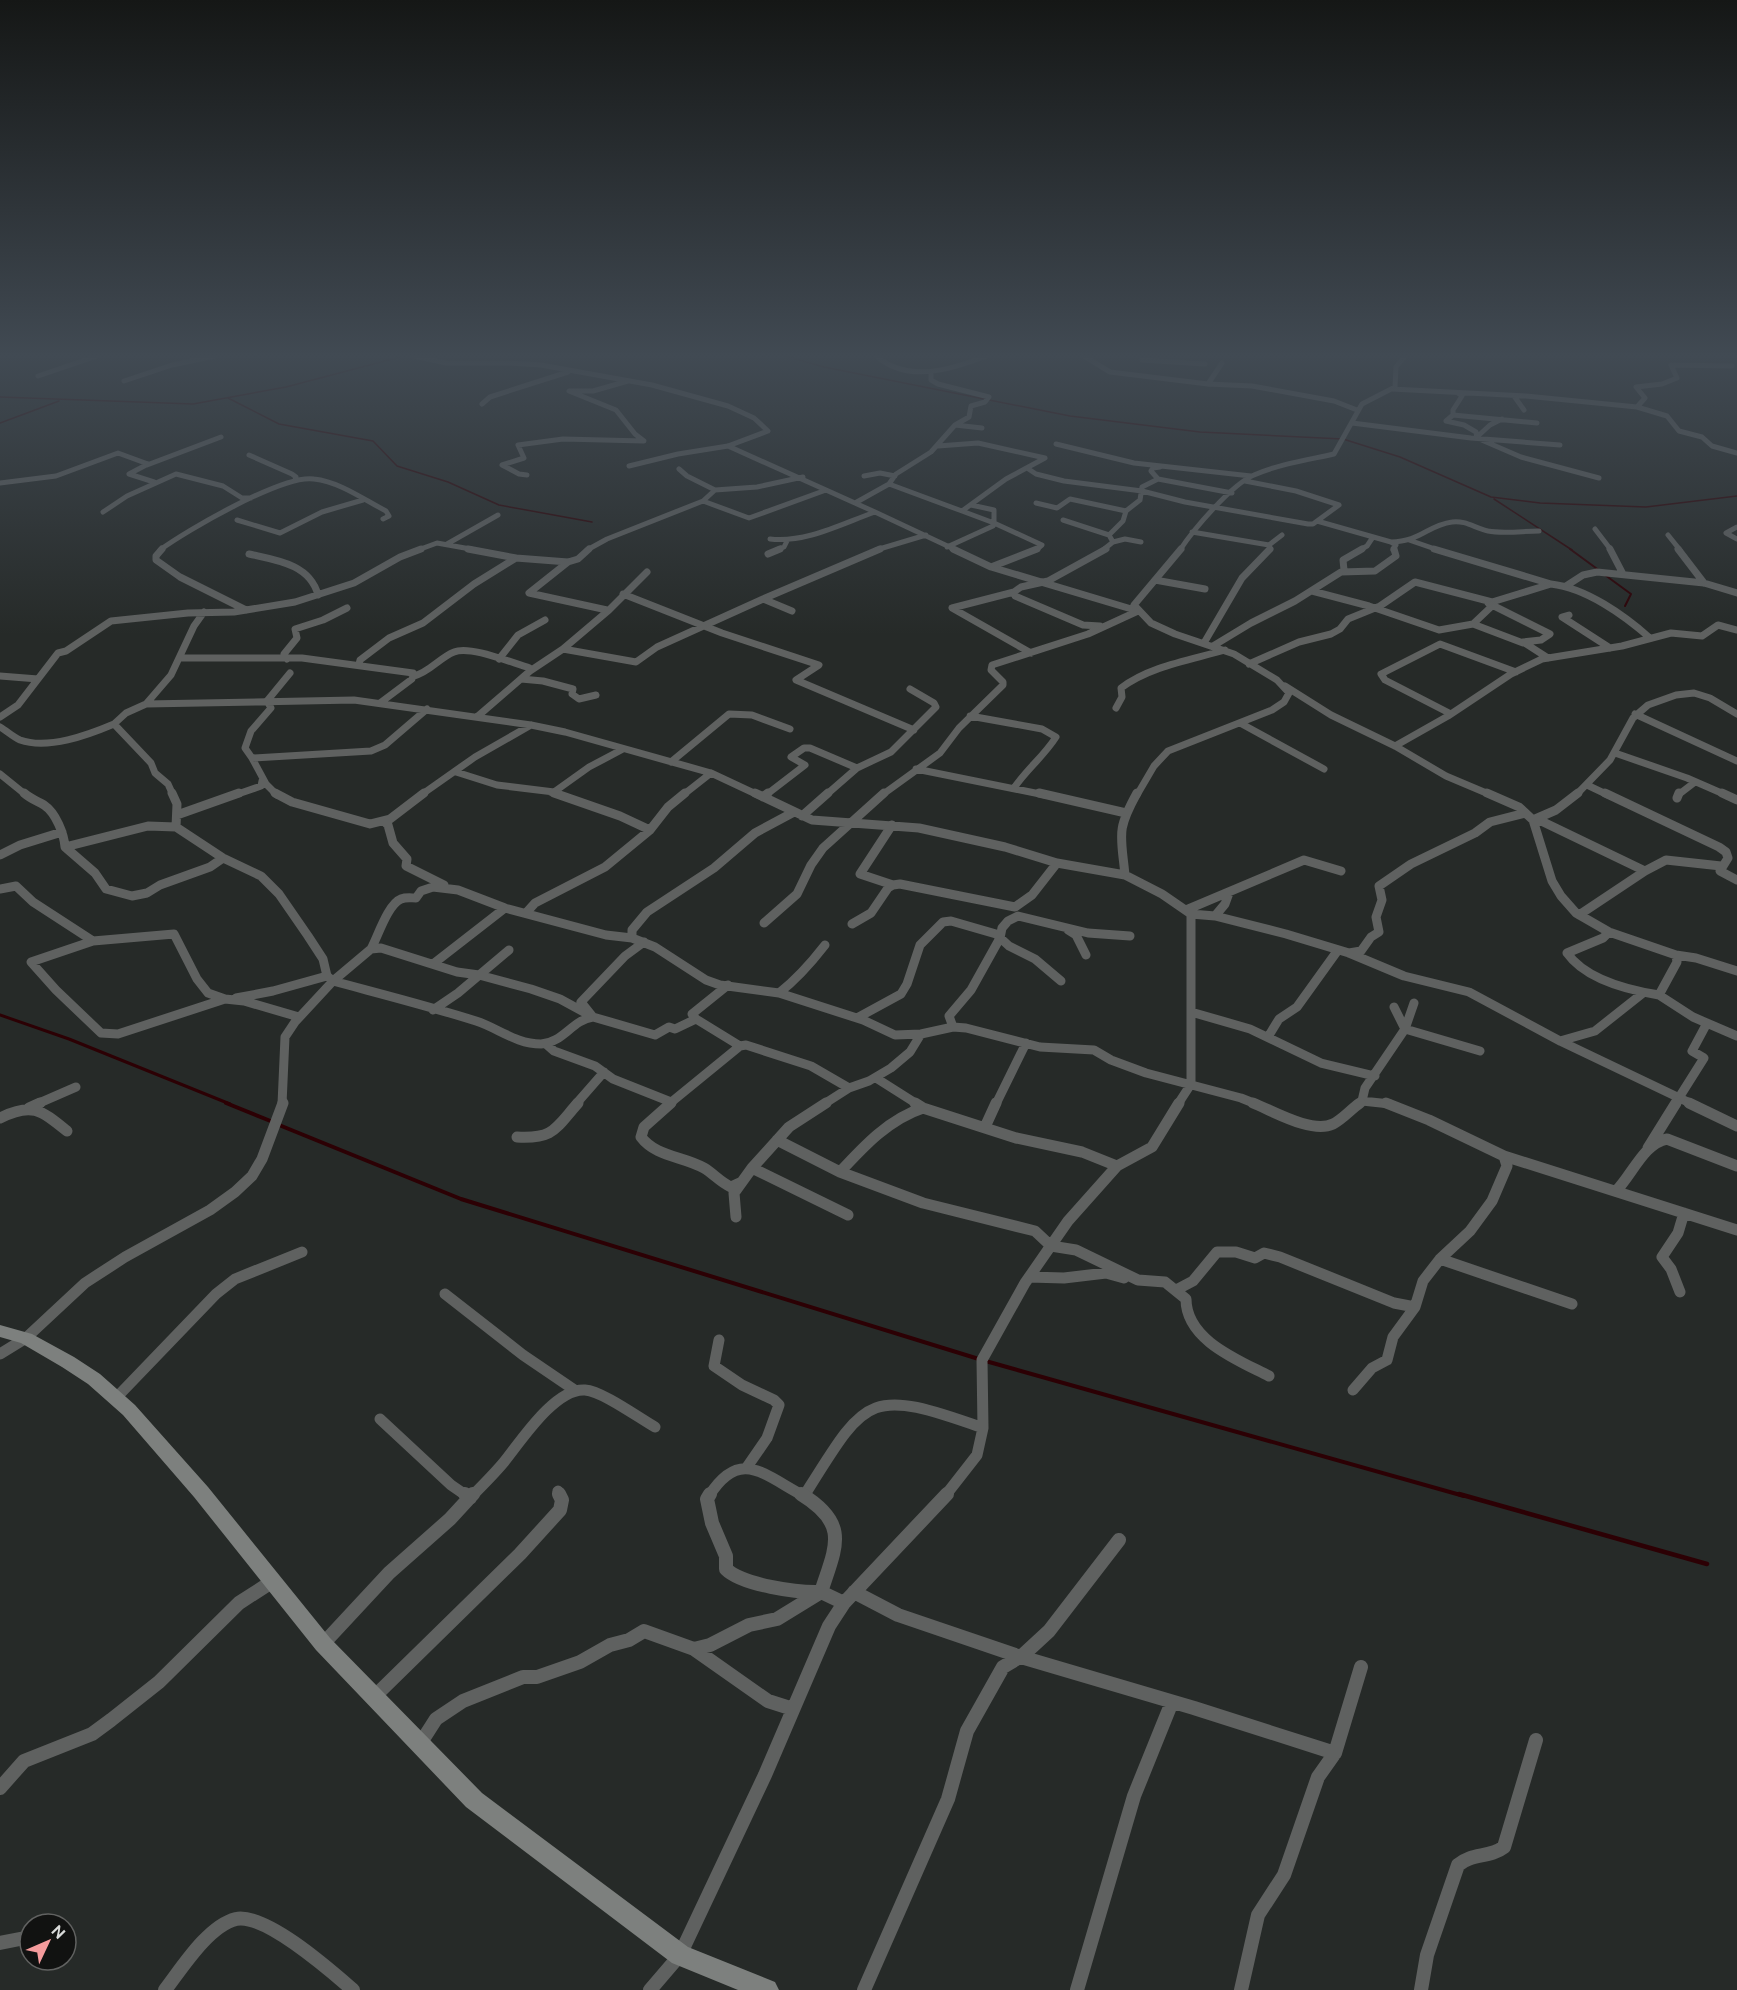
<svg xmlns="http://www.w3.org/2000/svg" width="1737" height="1990" viewBox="0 0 1737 1990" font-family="Ubuntu,sans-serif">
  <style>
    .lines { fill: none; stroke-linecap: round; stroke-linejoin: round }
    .stream-far4 { stroke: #2c0004; stroke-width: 1.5 }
    .stream-far3 { stroke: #2c0004; stroke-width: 2 }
    .stream-far2 { stroke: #2c0004; stroke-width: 3 }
    .stream-far1 { stroke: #2c0004; stroke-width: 4 }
    .stream { stroke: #2c0004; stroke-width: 4.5 }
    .street-far4 { stroke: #5f6160; stroke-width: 5 }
    .street-far3 { stroke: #5f6160; stroke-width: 7 }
    .street-far2 { stroke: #5f6160; stroke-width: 9 }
    .street-far1 { stroke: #5f6160; stroke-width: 11 }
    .street { stroke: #5f6160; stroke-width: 14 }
    .secondary { fill: #7d807e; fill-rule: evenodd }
  </style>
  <rect width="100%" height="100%" fill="#262a28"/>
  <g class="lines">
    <path class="stream-far4" d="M 785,356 L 824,367 L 1070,416 L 1200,432 L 1343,439 L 1400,457 L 1491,497 L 1540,503 L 1646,507 L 1737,496
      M 0,397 L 193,404 L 286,387 L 400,357
      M 228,398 L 279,424 L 373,441 L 397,466 L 448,482 L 499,505 L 592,522
      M 0,423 L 59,401
      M 1494,499 L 1572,550"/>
    <path class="stream-far3" d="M 1570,549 L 1600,571
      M 1605,575 L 1631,594 L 1625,606"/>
    <path class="stream-far2" d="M 0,1015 L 69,1039 L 230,1104"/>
    <path class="stream-far1" d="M 226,1103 L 273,1122
      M 279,1125 L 461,1199 L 982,1360 L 1464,1496"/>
    <path class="stream" d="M 1459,1494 L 1707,1564"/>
    <path class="street-far4" d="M 414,356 L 446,363 L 510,363 L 541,365 L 652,385 L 728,406 L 754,418 L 768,431 L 728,446 L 678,454 L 629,466
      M 876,356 C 909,384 952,369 987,356
      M 1084,356 L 1110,372 L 1208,384 L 1252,386 L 1334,401 L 1357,410
      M 1142,360 L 1205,364
      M 931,375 L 931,380 L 938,384 L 989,397 L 985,402 L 971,406 L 969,417 L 955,425
      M 38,376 L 97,356
      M 124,381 L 172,365 L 215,356
      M 1208,384 L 1222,363
      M 1392,389 L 1526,396 L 1637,407 L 1667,416 L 1679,431 L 1702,437 L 1712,446 L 1737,453
      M 1458,393 L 1462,396 L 1453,410 L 1453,415 L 1446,421 L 1464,425 L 1476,432 L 1477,438 L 1521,457 L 1599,478
      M 1514,396 L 1524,410
      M 482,404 L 490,397 L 568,372
      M 1637,407 L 1645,398 L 1636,387 L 1662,384 L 1677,378 L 1671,365 L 1732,366
      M 1453,415 L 1537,423
      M 1352,423 L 1471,438 L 1560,445
      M 1478,436 L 1490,425 L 1502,419
      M 1056,444 L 1134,463 L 1251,476
      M 728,446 L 875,512 C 841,524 806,543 770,539
      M 938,446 L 978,443 L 1045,458
      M 249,455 L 292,474 L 296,477 L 295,480
      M 148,464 L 129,474 L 154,482
      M 147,465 L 221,437
      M 1160,467 L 1153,468 L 1151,471 L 1158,479 L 1232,493
      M 1027,468 L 1036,474 L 1064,481 L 1142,491 L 1185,502 L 1308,524 L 1313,524 L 1339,505 L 1296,491 L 1245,481
      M 679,469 L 687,476 L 715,490
      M 527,475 L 519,474 L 502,465 L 524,458 L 518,445 L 563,439 L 644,441 L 635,434 L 616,410 L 569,391 L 593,391 L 628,381
      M 864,476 L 880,473 L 895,476
      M 0,483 L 56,476 L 118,453 L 148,464
      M 889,484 L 962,511
      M 703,501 L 749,518 L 826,490
      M 855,503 L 889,484 L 896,474 L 931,452 L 955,425 L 982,428
      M 1036,503 L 1057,508 L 1070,499 L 1126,511 L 1123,521 L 1109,535
      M 971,505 L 994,510 L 994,523 L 1042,545 L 1036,550
      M 1126,511 L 1140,500 L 1142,487 L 1158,479
      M 103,512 L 127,496 L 176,474 L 223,486 L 242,498 L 251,498
      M 875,512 L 956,550
      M 237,520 L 280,533 L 322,512 L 363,500
      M 1063,520 L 1109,535 L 1113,542 L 1103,550
      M 1317,521 L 1391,542 L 1396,545 L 1393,550
      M 1737,527 L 1726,533 L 1737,539
      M 1595,529 L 1611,550
      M 1192,532 L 1269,545 L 1282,535
      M 1668,535 L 1680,550
      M 1409,540 L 1438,550
      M 1113,542 L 1125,539 L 1141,542
      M 1391,542 C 1420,542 1428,525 1452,522 C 1465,520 1475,528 1488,531 C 1503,534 1523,531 1539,531
      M 447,544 L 498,515
      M 1269,545 L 1270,550
      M 947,547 L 993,526 L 994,523 L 962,511 L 1006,479 L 1045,458
      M 160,550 C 186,531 283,474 314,479 C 340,482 363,499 386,511 L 389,516 L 383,519
      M 418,550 L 437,543 L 476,550
      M 587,550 L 607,539 L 703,501 L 715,490 L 757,487 L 803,477
      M 776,550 L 784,547 L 787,541
      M 876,550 L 926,535
      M 1180,550 C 1193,530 1232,484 1254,475 C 1279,464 1307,460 1334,454 L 1362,404 L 1395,387 L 1396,367 L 1405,356
      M 1360,550 L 1367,546 L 1373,537"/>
    <path class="street-far3" d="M 162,549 L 156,556 L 156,560 L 180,577 L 246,610
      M 468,549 L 516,558
      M 953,549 L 991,567 L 1138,611
      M 1434,549 L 1551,584
      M 1610,549 L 1623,574
      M 1678,549 L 1704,583
      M 249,554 C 276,560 310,564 318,595
      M 768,554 L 780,549
      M 568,562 L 529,593 L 607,610
      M 991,567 L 1037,549
      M 1344,570 L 1343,560 L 1362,549
      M 1155,580 L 1205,589
      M 1566,586 L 1583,575 L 1597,572 L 1704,583 L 1737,593
      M 1312,591 L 1369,606 L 1439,630 L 1473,624 L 1492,606
      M 1014,592 L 952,608 L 1031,653
      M 623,594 L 722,633 L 819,665 L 796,680 L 914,730
      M 763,599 L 880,549
      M 1488,603 L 1550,634 L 1541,640 L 1523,642 L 1548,658
      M 1569,615 L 1562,617 L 1610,648
      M 1473,624 L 1523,643
      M 1100,626 L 1083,625 L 1015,596 L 1014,592 L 1021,587 L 1048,581 L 1106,549
      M 1204,643 L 1242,578 L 1270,549
      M 1213,646 L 1251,623 L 1295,601 L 1341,572 L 1375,571 L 1396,556 L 1394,549
      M 563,649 L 609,610 L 647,572
      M 181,658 L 302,658 L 413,673 L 412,679 L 380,703
      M 287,659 L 284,654 L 297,638 L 295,629 L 323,620 L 347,608
      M 499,659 L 518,635 L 545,620
      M 359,664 L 360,660 L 389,638 L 423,623 L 474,584 L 516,558 L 568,562 L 578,559 L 589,549
      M 1249,664 L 1299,642 L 1331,634 L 1340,629 L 1348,619 L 1380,606 L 1415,582 L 1492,602 L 1551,584 C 1586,588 1624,615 1650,638
      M 530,671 L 563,649 L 636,662 L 657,647 L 763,599 L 792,611
      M 290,673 L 267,701 L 271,708 L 251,731 L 245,748 L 252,758 L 371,751 L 385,745 L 427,709
      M 0,676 L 38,679 L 18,705 L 0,717
      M 414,676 C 430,672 439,658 454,652 C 470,645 512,663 530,668 L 530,671 L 478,716
      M 38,679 L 58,653 L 66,651 L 111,621 L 188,613 L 234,612 L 295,602 L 354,583 L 400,557 L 421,549
      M 521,679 L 543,681 L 573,689 L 572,694 L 579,699 L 596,695
      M 1285,686 L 1331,715 L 1395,746 L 1446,776 L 1491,795
      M 146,704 L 171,675 L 194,626 L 204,612
      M 1116,708 L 1122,697 L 1121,688 C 1150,666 1191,660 1225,650
      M 1451,714 L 1385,680 L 1381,674 L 1440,644 L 1516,672
      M 1635,714 L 1737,761
      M 970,716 L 1042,729 L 1056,737 C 1044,756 1027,769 1014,788
      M 1240,723 L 1324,769
      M 0,727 C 7,731 13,737 20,740 C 48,750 88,735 114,724
      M 1395,746 L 1448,716 L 1511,674 L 1542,659 L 1622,646 L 1671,633 L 1702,636 L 1718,625 L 1737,630
      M 1615,753 L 1687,778 L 1726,795
      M 252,758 L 266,784 L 277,795
      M 671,762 L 729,714 L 752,715 L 790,729
      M 916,769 L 1045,795
      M 456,772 L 497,785 L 554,792 L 589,767 L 623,749
      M 0,774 L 26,795
      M 1587,785 L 1608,795
      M 550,792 L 559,795
      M 173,795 L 168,784 L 155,773 L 151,763 L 114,724 L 126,713 L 146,704 L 354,700 L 531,725 L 565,732 L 711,773 L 758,795
      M 235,795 L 261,786 L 262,781
      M 421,795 L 475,757 L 531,725
      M 683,795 L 711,773
      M 766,795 L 805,765 L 791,757 L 804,748 L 810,748 L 857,768
      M 826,795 L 857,768 L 891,752 L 936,707 L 934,703 L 910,689
      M 882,795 L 940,753 L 959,728 L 1003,685 L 1003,682 L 991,670 L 992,665 L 1088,634 L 1138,611
      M 1137,795 L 1154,766 L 1168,751 L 1272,710 L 1284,702 L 1289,693 L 1277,680 L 1234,654 L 1175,634 L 1151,623 L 1134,605 L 1181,549
      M 1576,795 L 1610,760 L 1633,718 L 1648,705 L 1676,695 L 1694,693 L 1710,698 L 1737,714
      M 1678,795 L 1695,782"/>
    <path class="street-far2" d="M 24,793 C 31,799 37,801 44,805 C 56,813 64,834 65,847 L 148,826 L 176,827 L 223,858 L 261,876 L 279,894 L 308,936 L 323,959 L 327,976 L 333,981 C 381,994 429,1006 476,1021 C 498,1028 516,1044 541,1044 C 563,1043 572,1020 593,1017 L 655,1035 L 669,1027 L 675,1029 L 696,1019
      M 172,793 L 177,804 L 176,827
      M 275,793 L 292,802 L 370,824 L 390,819 L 424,793
      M 554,793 L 620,816 L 650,830
      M 755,793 L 812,820 L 919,828 L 1005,847 L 1057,863 L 1125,875
      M 1039,793 L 1126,813
      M 1137,793 C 1116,831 1121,834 1125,875 L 1162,894 L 1191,914 L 1191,1084 L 1178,1104
      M 1487,793 L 1519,807 L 1533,820 L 1552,881 L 1561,896 L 1576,913 L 1609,932 L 1676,955 L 1677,962 L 1659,995 L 1693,1017 L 1737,1036
      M 1605,793 L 1719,847 L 1726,852 L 1728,858 L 1720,871 L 1737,880
      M 1722,793 L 1737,800
      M 763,797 L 768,793
      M 1677,798 L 1679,793
      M 177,815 L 239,793
      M 802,816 L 828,793
      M 1537,819 L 1645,871 L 1579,915
      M 1533,820 L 1556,810 L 1578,793
      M 384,821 L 388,825 L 393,843 L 407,859 L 406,866 L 444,885
      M 892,825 L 860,874 L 893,885 L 900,884 L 1015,907
      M 65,847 L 95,873 L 106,889 L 132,896 L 147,893 L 160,885 L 210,867 L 223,858
      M 0,855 L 20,845 L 62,832
      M 1645,871 L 1666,860 L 1721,866
      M 0,889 L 16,886 L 33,902 L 93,941
      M 1015,907 L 1032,895 L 1057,863
      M 1186,910 L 1304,860 L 1341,871
      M 526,913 L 535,903 L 605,867 L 650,830 L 668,807 L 685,793
      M 1191,914 L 1215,916 L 1286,934 L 1349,953 L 1404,976 L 1469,992 L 1560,1041 L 1692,1104
      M 1215,916 L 1225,904 L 1229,893
      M 764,923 L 797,894 L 811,865 L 823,848 L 884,793
      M 852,924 L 871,913 L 888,888 L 893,885
      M 1068,930 L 1076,935 L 1086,955
      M 1609,932 L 1603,938 L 1567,953 C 1586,980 1628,990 1659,995
      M 174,934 L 197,979 L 208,993 L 225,999 L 118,1034 L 101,1033 L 56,990 L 31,962 L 93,941 Z
      M 632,938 L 632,930 L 647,912 L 714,868 L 755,833 L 794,812
      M 371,949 C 378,936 388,904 401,899 C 406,897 411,898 416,898 L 421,891 L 433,887 L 458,890 L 505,908 L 606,935 L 632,938 L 655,947 L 706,980 L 720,985 L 779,993 L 863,1020 L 895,1035 L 921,1034 L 953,1027 L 966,1028 L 1040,1047 L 1094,1050 L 1111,1060 L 1146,1073 L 1241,1098 L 1256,1104
      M 1349,953 L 1361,951 L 1371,937 L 1379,932 L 1376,917 L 1382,900 L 1379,886 L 1411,864 L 1475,833 L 1490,822 L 1525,813
      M 1676,955 L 1696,958 L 1737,971
      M 433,964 L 505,908
      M 728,985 L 692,1014 L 696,1019 L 740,1046 L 746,1045 L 811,1066 L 849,1088
      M 779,993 C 797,979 811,963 825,945
      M 236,998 L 273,991 L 327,976
      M 225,999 L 244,1001 L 299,1017
      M 1394,1007 L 1405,1029
      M 433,1010 L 458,993 L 509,950
      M 1191,1012 L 1250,1029 L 1321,1063 L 1375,1076
      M 857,1018 L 901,994 L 907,984 L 920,945 L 943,922 L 951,921 L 996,934 L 1009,946 L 1035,959 L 1061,981
      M 953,1027 L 949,1016 L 971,990 L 1000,938 L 1002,928 L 1008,921 L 1018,916 L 1088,933 L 1130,936
      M 1405,1029 L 1480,1051
      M 1268,1037 L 1279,1019 L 1297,1007 L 1338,950
      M 1560,1041 L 1595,1031 L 1643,993
      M 546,1044 L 554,1051 L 595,1066 L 613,1079 L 671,1102
      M 876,1078 L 917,1104
      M 1362,1101 L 1365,1088 L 1405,1029 L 1414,1003
      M 37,1104 L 76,1087
      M 282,1104 L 285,1037 L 295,1022 L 333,981 L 371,949 L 381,948 L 457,972 L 479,975 L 531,989 L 560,999 L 593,1017 L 581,1002 L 625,956 L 644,942
      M 576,1104 L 604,1072
      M 669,1104 L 740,1046
      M 824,1104 L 849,1088 L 869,1081 L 891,1068 L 910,1052 L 921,1034
      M 996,1104 L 1026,1043
      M 1358,1104 L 1362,1101 L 1390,1104
      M 1675,1104 L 1704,1058 L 1692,1051 L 1707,1023"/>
    <path class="street-far1" d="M 671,1103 L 644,1127 L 641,1137 C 656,1157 683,1156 704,1168 C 714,1174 720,1182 731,1187 L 742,1182
      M 915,1103 L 923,1108
      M 1253,1103 C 1273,1111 1312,1134 1333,1124 C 1343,1119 1351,1109 1360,1103
      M 1386,1103 L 1429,1120 L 1504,1156 L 1737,1230
      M 1689,1103 L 1737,1126
      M 29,1108 L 40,1103
      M 0,1118 C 32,1102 41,1110 67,1131
      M 985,1127 L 996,1103
      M 517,1137 C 554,1139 555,1129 578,1103
      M 777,1140 L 840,1172 L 923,1203 L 1035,1231 L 1051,1246 L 1076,1250 L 1138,1280 L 1165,1282 L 1186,1299 C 1186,1340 1238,1360 1269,1376
      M 1648,1148 L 1676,1103
      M 752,1168 L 848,1215
      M 840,1172 C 864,1146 889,1119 923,1108 L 1016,1138 L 1082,1152 L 1117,1166
      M 1616,1191 C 1632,1175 1644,1143 1667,1139 L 1737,1166
      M 736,1217 L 734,1193 L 752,1168 L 789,1127 L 826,1103
      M 1440,1259 L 1572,1304
      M 1029,1277 L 1064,1278 L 1106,1273 L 1124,1278
      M 1176,1290 L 1193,1281 L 1217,1252 L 1236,1252 L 1255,1258 L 1264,1253 L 1280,1257 L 1394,1303 L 1415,1307
      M 1680,1292 L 1671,1269 L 1662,1257 L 1678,1233 L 1684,1213
      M 445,1294 L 523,1355 L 576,1391
      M 719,1340 L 714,1366 L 742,1385 L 774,1400 L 779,1405 L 767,1438 L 747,1467
      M 0,1354 L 26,1338 L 85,1283 L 125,1257 L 210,1210 L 235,1192 L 252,1176 L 262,1159 L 283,1103
      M 1353,1390 L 1372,1368 L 1387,1360 L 1393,1337 L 1415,1307 L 1423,1281 L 1440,1259 L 1470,1231 L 1492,1201 L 1507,1166 L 1504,1156
      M 116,1398 L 216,1294 L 235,1279 L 302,1252
      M 380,1419 L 451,1485 L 467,1496
      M 558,1491 L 560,1496
      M 472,1496 C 483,1485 494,1474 504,1462 C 521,1441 555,1388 585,1390 C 602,1391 639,1418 655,1427
      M 709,1496 C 740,1447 764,1475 804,1496
      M 804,1496 C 867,1395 867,1387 983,1428
      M 945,1496 L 977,1455 L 983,1428 L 982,1360 L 1025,1283 L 1068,1221 L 1117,1166 L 1152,1147 L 1179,1103"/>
    <path class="street" d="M 465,1494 L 470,1498
      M 710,1494 L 707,1499 L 712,1523 L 726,1556 L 726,1569 C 742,1585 798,1593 821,1592
      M 801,1494 C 850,1524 836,1546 821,1592
      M 821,1592 L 844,1603
      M 854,1592 L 898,1615 L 1021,1657 L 1194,1708 L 1335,1753
      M 323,1644 L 389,1573 L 450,1519 L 473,1494
      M 374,1697 L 520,1554 L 560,1510 L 562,1500 L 559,1494
      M 793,1709 L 768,1701 L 694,1649 L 710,1645 L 749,1625 L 777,1619 L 821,1592
      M 420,1744 L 436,1719 L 463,1701 L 523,1677 L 537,1677 L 580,1662 L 610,1645 L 629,1640 L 644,1631 L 694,1649
      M 0,1788 L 24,1761 L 92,1734 L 111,1720 L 159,1682 L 239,1603 L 273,1581
      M 0,1943 L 30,1937
      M 165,1990 C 182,1968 208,1926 236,1919 C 266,1913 331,1971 353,1990
      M 650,1990 L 680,1955 L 765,1775 L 829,1626 L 844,1603 L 947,1494
      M 864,1990 L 948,1799 L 967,1731 L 1003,1667 L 1023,1655 L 1049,1631 L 1119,1540
      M 1077,1990 L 1134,1796 L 1172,1702
      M 1241,1990 L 1258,1915 L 1284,1875 L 1318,1777 L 1335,1753 L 1361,1667
      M 1421,1990 L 1427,1955 L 1458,1865 C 1471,1853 1490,1858 1504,1847 L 1536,1740"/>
    <path class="secondary" d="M 0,1325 L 32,1334 L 74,1357 L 100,1374 L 135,1405 L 208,1487 L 330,1638 L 482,1793 L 688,1947 L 775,1982 L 779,1990 L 738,1990 L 672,1963 L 466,1807 L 316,1650 L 194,1497 L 123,1415 L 88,1384 L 62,1367 L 21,1343 L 0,1337 Z"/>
  </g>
  <linearGradient id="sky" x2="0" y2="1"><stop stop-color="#151716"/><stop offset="0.56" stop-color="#414a53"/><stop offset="1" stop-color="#414a53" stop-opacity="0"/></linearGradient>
  <rect width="1737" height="635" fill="url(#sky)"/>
  <g transform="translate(48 1942) rotate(46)"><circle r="28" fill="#111211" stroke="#616261" stroke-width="1.5"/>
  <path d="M0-4.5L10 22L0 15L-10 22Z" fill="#f59b9c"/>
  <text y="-9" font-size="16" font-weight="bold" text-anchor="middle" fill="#d9dbda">N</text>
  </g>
</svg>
